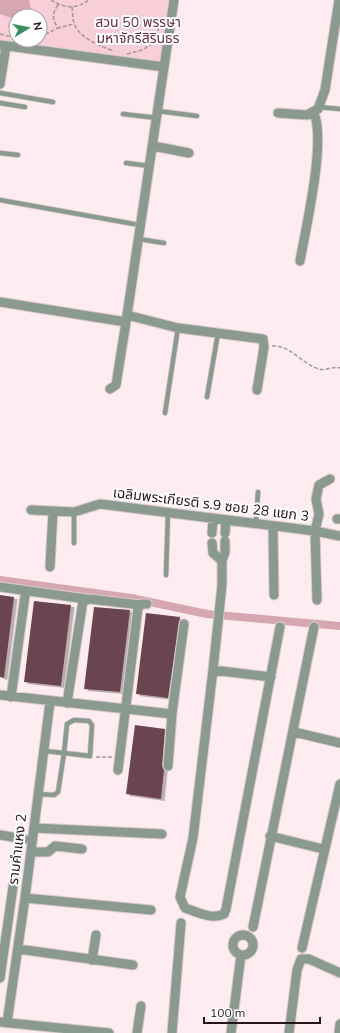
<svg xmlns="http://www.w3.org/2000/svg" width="340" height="1033" viewBox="0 0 340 1033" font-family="Mulish,'Noto Sans Thai',sans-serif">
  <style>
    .green { fill: #f8ced8; fill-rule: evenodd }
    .water { fill: #d6a7b3 }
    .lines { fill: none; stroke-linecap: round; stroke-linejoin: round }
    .canal { stroke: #d6a7b3; stroke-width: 8 }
    .building { fill: #6b444f; filter: url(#shadow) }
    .service-casing { stroke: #dbcace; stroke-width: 6 }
    .minor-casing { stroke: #dbcace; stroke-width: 11 }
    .path { stroke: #a69599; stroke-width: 1.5; stroke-dasharray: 4 2; stroke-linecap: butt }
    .service { stroke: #8b9a90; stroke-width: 4.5 }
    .minor { stroke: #8b9a90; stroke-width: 9 }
    .labels { text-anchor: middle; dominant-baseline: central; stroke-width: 4; stroke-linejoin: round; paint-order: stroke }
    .park-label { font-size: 14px; fill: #672d40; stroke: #fff }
    .street-label { font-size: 14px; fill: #241519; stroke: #fff }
  </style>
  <defs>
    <filter id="shadow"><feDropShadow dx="3.5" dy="2" stdDeviation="0" flood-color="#0004"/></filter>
  </defs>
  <rect width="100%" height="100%" fill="#feecf0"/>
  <path class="green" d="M 0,0 L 174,0 L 164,63 L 0,40 ZM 16,16 L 40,16 L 40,40 L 16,40 Z"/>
  <path class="water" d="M 0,0 L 29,0 L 32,16 L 16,16 L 16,20 L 0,14 Z"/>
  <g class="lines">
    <path class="canal" d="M 0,580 L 131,598 L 207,614 L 340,626"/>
  </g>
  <path class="building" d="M 0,595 L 14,597 L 4,678 L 0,677 Z
    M 34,601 L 71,605 L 61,686 L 24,682 Z
    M 94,607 L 130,610 L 120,692 L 84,689 Z
    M 146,613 L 180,617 L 168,698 L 136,694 Z
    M 135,725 L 165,729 L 162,766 L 164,770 L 161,799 L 126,794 Z"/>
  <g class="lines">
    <g class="service-casing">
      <path id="service" d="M 0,93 L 53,102
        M 0,103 L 25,107
        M 319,107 L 340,109
        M 158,111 L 197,116
        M 123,114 L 157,118
        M 0,153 L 18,155
        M 126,163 L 150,166
        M 0,200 L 134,224
        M 139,239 L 164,243
        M 207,397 L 218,333
        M 165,413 L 178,328
        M 256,523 L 258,492
        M 74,543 L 74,512
        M 166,575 L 168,512
        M 74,720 L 89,721 L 92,725 L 90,756 L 64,753 L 67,724 Z
        M 38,794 L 54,795 L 58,792 L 64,753 L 44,751"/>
    </g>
    <g class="minor-casing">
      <path id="minor" d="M 0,45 L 164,67
        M 0,84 L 6,46
        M 278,113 L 307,115 L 318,109 L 325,90 L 339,0
        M 153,146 L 189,153
        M 300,261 C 306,227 326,142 314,113
        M 0,302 L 126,322 L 174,0
        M 127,315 L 178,328 L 263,339 L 264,347 L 257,390
        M 110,389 L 116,385 L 126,322
        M 31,510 L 74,512 L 100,504 L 315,531 L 340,536
        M 337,519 L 340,519
        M 273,526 L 274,595
        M 212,533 L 213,518
        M 225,533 L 226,520
        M 225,541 L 225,552 L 222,561 L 222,585 L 213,670 L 193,838 L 180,897 L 185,908 C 197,912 212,920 224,914 L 226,909 L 280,627
        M 212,543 L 213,553 L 222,561
        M 50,567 L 53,511
        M 0,587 L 86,599
        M 317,600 L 315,531 L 319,514 L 316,499 L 319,485 L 330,479
        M 213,670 L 271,677
        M 0,695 L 172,714 L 184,624
        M 11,697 L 25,596
        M 67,703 L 83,601 L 90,599 L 140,605
        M 294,732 L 340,743
        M 168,766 L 172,714
        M 118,770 L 138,608 L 142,604 L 147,604
        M 34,828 L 162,834
        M 0,835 L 24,839
        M 270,836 L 323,849
        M 31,852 L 48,852 L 55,846 L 82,849
        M 25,898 L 151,910
        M 253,927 L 314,627
        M233 945a10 10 0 1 1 20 0a10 10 0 1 1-20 0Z
        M 302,948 L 340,784
        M 18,949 L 133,965
        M 92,960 L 96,935
        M 0,978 L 20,838
        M 0,1022 L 109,1033
        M 7,1023 L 25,898 L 50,702
        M 137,1033 L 141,1006
        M 172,1033 L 181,923
        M 231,1033 L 241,955
        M 289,1033 L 297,970 L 301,959 L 309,959 L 340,973
        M 339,1033 L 340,1024"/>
    </g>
    <path class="path" d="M 51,0 C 65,9 76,9 89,0
      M 58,5 C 52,14 52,19 58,28 L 73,24
      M 72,7 C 73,12 72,18 74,23 C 78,37 101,47 114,51
      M 0,34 L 16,38
      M 40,37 L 58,28
      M 127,54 L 142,50 L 154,43 L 162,17
      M 272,346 C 289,344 302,364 319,369 C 325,371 333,366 340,368
      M 96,757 L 112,757"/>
    <use href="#service" class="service"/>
    <use href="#minor" class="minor"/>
  </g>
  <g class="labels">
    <g class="park-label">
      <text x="138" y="22">สวน 50 พรรษา<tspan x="138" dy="16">มหาจักรีสิรินธร</tspan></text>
    </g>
    <g class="street-label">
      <text transform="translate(211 504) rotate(7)">เฉลิมพระเกียรติ ร.9 ซอย 28 แยก 3</text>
      <text transform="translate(17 849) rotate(-83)">รามคำแหง 2</text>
    </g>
  </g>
  <g transform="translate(28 28) rotate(80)"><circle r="19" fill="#ffffff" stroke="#a7a1a3"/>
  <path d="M0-3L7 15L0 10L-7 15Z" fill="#3a8d5f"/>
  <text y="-6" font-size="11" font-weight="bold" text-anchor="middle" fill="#241519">N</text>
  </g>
  <path d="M204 1017v6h116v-6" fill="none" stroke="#241519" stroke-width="2"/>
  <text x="210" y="1017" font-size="12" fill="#241519" stroke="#ffffff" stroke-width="3" paint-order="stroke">100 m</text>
</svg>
